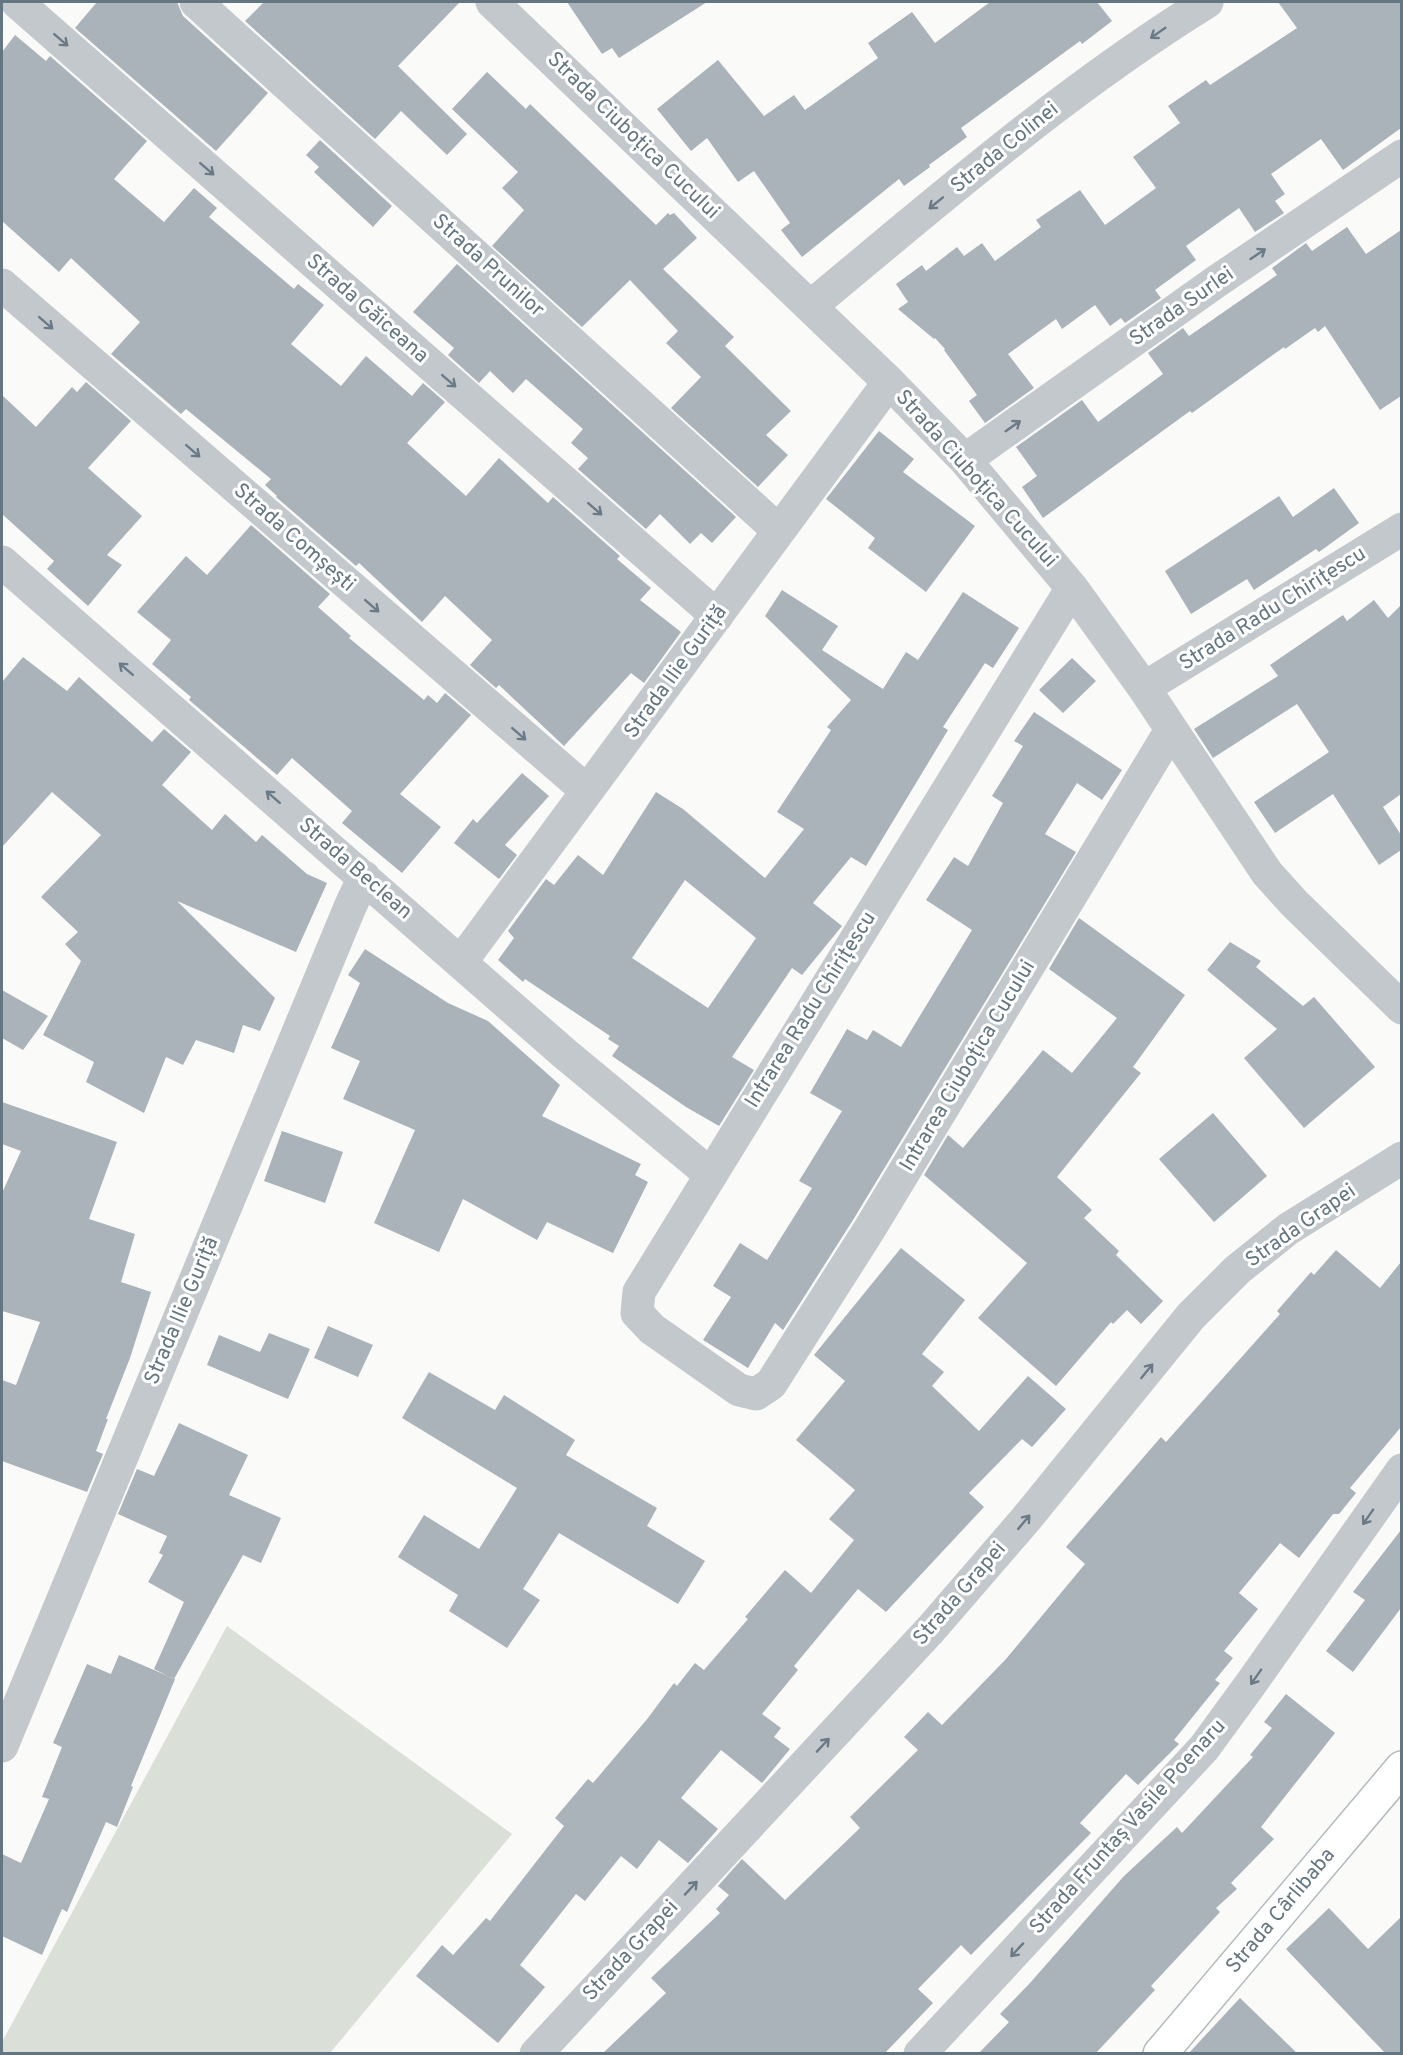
<svg xmlns="http://www.w3.org/2000/svg" width="1403" height="2055" viewBox="0 0 1403 2055" font-family="Overpass,sans-serif">
  <style>
    .green { fill: #dadfd7 }
    .building { fill: #aab3b9; fill-rule: evenodd }
    .lines { fill: none; stroke-linecap: round; stroke-linejoin: round }
    .secondary-casing { stroke: #b3babf; stroke-width: 36 }
    .street { stroke: #c3c8cc; stroke-width: 33 }
    .secondary { stroke: #fff; stroke-width: 33 }
    .oneway { stroke: #6a7a87 }
    .labels { text-anchor: middle; dominant-baseline: central; stroke-width: 6; stroke-linejoin: round; paint-order: stroke }
    .street-label { font-size: 21px; fill: #657683; stroke: #fff }
  </style>
  <rect width="100%" height="100%" fill="#fafaf8"/>
  <path class="green" d="M 227,1626 L 512,1834 L 330,2053 L 2,2053 L 2,2042 Z"/>
  <path class="building" d="M 97,2 L 177,2 L 183,16 L 268,93 L 216,151 L 75,28 Z
    M 264,2 L 460,2 L 398,66 L 467,134 L 447,155 L 401,111 L 375,139 L 245,21 Z
    M 567,2 L 707,2 L 619,58 L 612,48 L 602,54 Z
    M 990,2 L 1097,2 L 1112,21 L 1082,44 L 1080,41 L 961,128 L 967,137 L 929,165 L 930,167 L 904,186 L 899,179 L 802,257 L 781,230 L 790,223 L 754,171 L 738,182 L 707,138 L 691,151 L 657,109 L 718,60 L 764,116 L 794,95 L 805,110 L 878,58 L 868,43 L 912,12 L 935,43 Z
    M 1278,2 L 1401,2 L 1401,128 L 1343,170 L 1321,139 L 1271,174 L 1285,194 L 1275,201 L 1284,213 L 1255,232 L 1239,208 L 1186,246 L 1196,260 L 1155,290 L 1161,298 L 1125,323 L 1121,318 L 1110,326 L 1095,305 L 1062,329 L 1056,319 L 1008,354 L 1034,388 L 985,423 L 969,401 L 977,395 L 944,350 L 945,349 L 935,338 L 934,339 L 898,309 L 908,302 L 896,284 L 922,265 L 926,271 L 957,247 L 964,256 L 982,243 L 995,261 L 1041,227 L 1036,220 L 1080,190 L 1105,225 L 1156,188 L 1133,157 L 1180,123 L 1168,106 L 1206,80 L 1210,85 L 1297,28 Z
    M 15,35 L 46,61 L 50,56 L 147,141 L 114,179 L 164,222 L 194,188 L 217,208 L 209,217 L 294,289 L 298,284 L 324,305 L 291,344 L 341,386 L 366,356 L 412,396 L 423,383 L 445,402 L 407,443 L 466,496 L 499,458 L 548,503 L 553,497 L 620,556 L 617,559 L 651,588 L 640,600 L 681,632 L 644,683 L 631,673 L 564,746 L 499,685 L 496,688 L 470,665 L 492,640 L 445,596 L 422,622 L 359,563 L 356,566 L 276,497 L 277,496 L 265,485 L 271,479 L 186,409 L 181,414 L 111,354 L 140,322 L 71,258 L 59,272 L 2,221 L 2,52 Z
    M 487,72 L 526,109 L 530,104 L 656,225 L 668,213 L 670,215 L 674,213 L 697,238 L 663,269 L 734,337 L 725,346 L 791,411 L 766,435 L 788,455 L 758,487 L 671,408 L 701,377 L 666,343 L 678,331 L 630,280 L 582,327 L 492,246 L 524,210 L 502,188 L 518,172 L 452,109 Z
    M 320,140 L 392,206 L 373,227 L 314,172 L 319,167 L 306,155 Z
    M 1347,227 L 1366,254 L 1401,230 L 1401,396 L 1380,410 L 1325,326 L 1318,332 L 1315,328 L 1285,349 L 1284,347 L 1192,413 L 1190,411 L 1043,518 L 1022,487 L 1037,476 L 1016,447 L 1082,400 L 1098,422 L 1163,374 L 1148,353 L 1183,328 L 1189,336 L 1277,275 L 1272,268 L 1306,243 L 1312,251 Z
    M 457,264 L 736,517 L 712,543 L 701,533 L 690,544 L 660,514 L 646,529 L 578,469 L 588,458 L 571,443 L 583,429 L 526,379 L 513,393 L 490,371 L 479,383 L 448,355 L 454,348 L 413,312 Z
    M 86,382 L 131,421 L 88,468 L 142,516 L 107,555 L 122,565 L 88,606 L 47,569 L 54,561 L 2,514 L 2,395 L 36,427 L 72,387 L 77,392 Z
    M 879,431 L 914,459 L 903,472 L 975,526 L 926,592 L 868,548 L 875,538 L 826,499 Z
    M 1334,488 L 1359,523 L 1319,552 L 1316,549 L 1254,590 L 1247,579 L 1191,614 L 1165,571 L 1279,496 L 1293,517 Z
    M 251,525 L 330,594 L 318,607 L 351,636 L 349,638 L 424,700 L 428,695 L 437,703 L 445,693 L 471,715 L 400,794 L 441,827 L 402,873 L 342,823 L 352,811 L 292,758 L 277,775 L 189,700 L 191,697 L 152,664 L 171,640 L 137,612 L 186,556 L 207,575 Z
    M 782,590 L 838,626 L 822,650 L 883,689 L 906,652 L 918,660 L 963,592 L 1019,628 L 993,668 L 985,663 L 943,727 L 948,730 L 866,866 L 851,857 L 813,903 L 842,926 L 802,975 L 792,968 L 732,1057 L 754,1070 L 719,1126 L 686,1107 L 612,1056 L 619,1046 L 608,1039 L 610,1036 L 525,979 L 523,982 L 498,960 L 514,938 L 508,931 L 546,879 L 554,885 L 578,855 L 603,875 L 656,792 L 683,809 L 765,878 L 804,829 L 777,812 L 831,730 L 827,727 L 851,700 L 765,616 ZM 685,880 L 756,938 L 708,1008 L 632,958 Z
    M 1374,600 L 1388,618 L 1401,605 L 1401,794 L 1383,807 L 1401,835 L 1401,850 L 1379,865 L 1333,794 L 1275,833 L 1254,802 L 1329,752 L 1297,704 L 1213,758 L 1194,729 L 1278,676 L 1270,665 L 1343,615 L 1347,621 Z
    M 23,657 L 67,691 L 79,677 L 152,742 L 164,729 L 191,752 L 162,785 L 212,830 L 225,814 L 256,842 L 262,835 L 307,874 L 327,883 L 296,952 L 177,901 L 275,998 L 260,1031 L 243,1025 L 234,1053 L 196,1040 L 183,1065 L 166,1057 L 144,1113 L 86,1082 L 94,1062 L 43,1035 L 81,961 L 65,944 L 78,932 L 41,897 L 101,835 L 52,792 L 2,847 L 2,682 Z
    M 1072,658 L 1096,681 L 1063,713 L 1039,690 Z
    M 1034,712 L 1122,770 L 1102,800 L 1077,783 L 1045,834 L 1076,852 L 853,1220 L 783,1330 L 775,1323 L 748,1368 L 703,1340 L 731,1297 L 713,1286 L 740,1243 L 767,1260 L 812,1188 L 799,1181 L 842,1111 L 810,1093 L 847,1029 L 867,1040 L 873,1030 L 901,1047 L 972,930 L 926,900 L 954,857 L 968,866 L 1003,803 L 992,796 L 1023,746 L 1014,741 Z
    M 522,773 L 549,796 L 505,845 L 517,855 L 499,879 L 454,843 L 473,819 L 477,823 Z
    M 1079,918 L 1185,995 L 1133,1067 L 1141,1073 L 1057,1177 L 1092,1210 L 1084,1218 L 1119,1251 L 1116,1255 L 1163,1301 L 1141,1324 L 1127,1310 L 1113,1324 L 1111,1322 L 1056,1386 L 978,1318 L 1027,1263 L 924,1175 L 948,1135 L 963,1148 L 1043,1050 L 1072,1073 L 1117,1018 L 1049,969 Z
    M 1230,942 L 1261,961 L 1256,967 L 1303,1006 L 1314,997 L 1375,1067 L 1304,1128 L 1244,1058 L 1277,1029 L 1207,970 Z
    M 365,949 L 448,1003 L 488,1021 L 560,1085 L 542,1116 L 641,1164 L 635,1175 L 648,1182 L 613,1253 L 547,1222 L 537,1240 L 463,1199 L 439,1252 L 374,1223 L 415,1130 L 343,1099 L 360,1061 L 331,1048 L 360,983 L 348,975 Z
    M 2,990 L 48,1016 L 23,1050 L 2,1038 Z
    M 2,1102 L 117,1142 L 89,1219 L 135,1234 L 121,1282 L 151,1292 L 130,1358 L 106,1419 L 108,1419 L 96,1451 L 103,1454 L 87,1492 L 2,1461 L 2,1380 L 16,1385 L 40,1322 L 2,1311 L 2,1193 L 21,1151 L 2,1144 Z
    M 1213,1113 L 1267,1176 L 1214,1222 L 1159,1159 Z
    M 282,1131 L 343,1152 L 325,1203 L 264,1181 Z
    M 901,1248 L 965,1300 L 922,1354 L 944,1372 L 932,1386 L 979,1431 L 1028,1376 L 1066,1409 L 1032,1447 L 1022,1439 L 969,1493 L 984,1507 L 886,1612 L 858,1589 L 794,1666 L 798,1670 L 762,1714 L 781,1728 L 774,1737 L 790,1749 L 762,1783 L 721,1750 L 681,1798 L 718,1829 L 688,1863 L 659,1840 L 637,1869 L 621,1856 L 585,1901 L 576,1894 L 520,1965 L 545,1987 L 498,2043 L 416,1976 L 442,1945 L 453,1955 L 486,1918 L 490,1921 L 564,1826 L 555,1818 L 588,1779 L 593,1783 L 648,1718 L 674,1683 L 677,1686 L 695,1663 L 704,1670 L 748,1619 L 745,1617 L 785,1570 L 811,1593 L 854,1540 L 829,1519 L 855,1490 L 796,1440 L 845,1381 L 814,1355 Z
    M 1336,1250 L 1380,1288 L 1401,1262 L 1401,1427 L 1350,1488 L 1356,1493 L 1339,1514 L 1333,1514 L 1299,1558 L 1280,1543 L 1239,1593 L 1258,1609 L 1224,1651 L 1233,1658 L 1215,1680 L 1220,1683 L 1174,1740 L 1179,1744 L 1138,1785 L 1126,1774 L 1080,1823 L 1091,1833 L 971,1955 L 961,1945 L 918,1989 L 933,2003 L 884,2054 L 602,2054 L 666,1993 L 651,1978 L 720,1913 L 716,1909 L 729,1895 L 718,1886 L 742,1859 L 785,1900 L 860,1828 L 850,1817 L 918,1750 L 904,1737 L 928,1712 L 942,1725 L 1006,1659 L 1085,1564 L 1066,1547 L 1161,1437 L 1166,1442 L 1280,1314 L 1277,1311 L 1311,1272 L 1314,1275 Z
    M 328,1326 L 373,1345 L 358,1377 L 314,1358 Z
    M 269,1333 L 310,1349 L 288,1399 L 207,1365 L 219,1335 L 260,1352 Z
    M 429,1372 L 495,1410 L 504,1395 L 575,1440 L 566,1455 L 657,1508 L 647,1526 L 705,1561 L 678,1604 L 559,1533 L 523,1589 L 540,1600 L 507,1648 L 449,1611 L 458,1595 L 398,1557 L 424,1515 L 479,1549 L 517,1488 L 402,1418 Z
    M 179,1423 L 248,1455 L 229,1495 L 281,1518 L 261,1563 L 243,1555 L 174,1679 L 154,1669 L 184,1602 L 148,1582 L 163,1555 L 159,1553 L 167,1536 L 118,1514 L 137,1469 L 154,1476 Z
    M 1401,1530 L 1401,1608 L 1353,1672 L 1326,1651 L 1365,1600 L 1353,1592 Z
    M 119,1655 L 175,1679 L 131,1786 L 133,1787 L 117,1827 L 106,1822 L 67,1912 L 62,1909 L 42,1955 L 2,1936 L 2,1854 L 21,1863 L 49,1799 L 42,1797 L 62,1747 L 53,1743 L 87,1664 L 111,1674 Z
    M 1286,1694 L 1335,1733 L 1261,1827 L 1274,1839 L 1231,1883 L 1237,1889 L 1216,1908 L 1220,1912 L 1151,1986 L 1155,1990 L 1095,2054 L 978,2054 L 1009,2022 L 1000,2014 L 1030,1983 L 1124,1876 L 1177,1827 L 1182,1833 L 1253,1757 L 1250,1755 L 1272,1728 L 1264,1722 Z
    M 1329,1908 L 1368,1949 L 1401,1917 L 1401,2054 L 1386,2054 L 1286,1949 Z
    M 1240,1998 L 1298,2054 L 1188,2054 Z"/>
  <g class="lines">
    <g class="secondary-casing">
      <path id="secondary" d="M 1160,2054 L 1402,1768"/>
    </g>
    <path class="street" d="M 17,2 L 717,616
      M 196,2 L 779,531
      M 492,2 L 889,382 L 965,460 L 1072,588 L 1144,688 L 1267,873 L 1294,903 L 1402,1008
      M 2,285 L 587,791
      M 811,306 C 939,200 1065,90 1207,2
      M 965,460 L 1217,281 L 1402,156
      M 2,562 L 564,1053 L 710,1174
      M 1072,588 L 639,1292 L 637,1313 L 652,1329 L 739,1390 L 756,1394 L 771,1384 L 869,1230 L 1171,730
      M 1144,688 L 1402,529
      M 461,962 L 889,382
      M 2,1746 L 350,907 L 364,877
      M 536,2054 L 931,1629 L 1026,1519 L 1191,1316 L 1237,1270 L 1288,1229 L 1402,1158
      M 920,2054 L 1204,1748 L 1250,1685 L 1402,1470"/>
    <use href="#secondary" class="secondary"/>
  </g>
  <defs><path id="oneway-shaft" d="M-6 0H5M1.5-3L5.5 0L1.5 3" fill="none" stroke-width="1.6" stroke-linecap="round" stroke-linejoin="round" transform="scale(1.5)"/></defs>
  <g class="oneway">
    <use href="#oneway-shaft" transform="translate(1158 33) rotate(145)"/>
    <use href="#oneway-shaft" transform="translate(61 40) rotate(41)"/>
    <use href="#oneway-shaft" transform="translate(207 169) rotate(41)"/>
    <use href="#oneway-shaft" transform="translate(936 203) rotate(141)"/>
    <use href="#oneway-shaft" transform="translate(1258 254) rotate(-34)"/>
    <use href="#oneway-shaft" transform="translate(46 323) rotate(41)"/>
    <use href="#oneway-shaft" transform="translate(449 381) rotate(41)"/>
    <use href="#oneway-shaft" transform="translate(1013 426) rotate(-35)"/>
    <use href="#oneway-shaft" transform="translate(193 451) rotate(41)"/>
    <use href="#oneway-shaft" transform="translate(595 509) rotate(41)"/>
    <use href="#oneway-shaft" transform="translate(372 606) rotate(41)"/>
    <use href="#oneway-shaft" transform="translate(126 669) rotate(-139)"/>
    <use href="#oneway-shaft" transform="translate(519 734) rotate(41)"/>
    <use href="#oneway-shaft" transform="translate(273 797) rotate(-139)"/>
    <use href="#oneway-shaft" transform="translate(1147 1371) rotate(-51)"/>
    <use href="#oneway-shaft" transform="translate(1368 1517) rotate(125)"/>
    <use href="#oneway-shaft" transform="translate(1024 1522) rotate(-50)"/>
    <use href="#oneway-shaft" transform="translate(1256 1677) rotate(125)"/>
    <use href="#oneway-shaft" transform="translate(823 1745) rotate(-47)"/>
    <use href="#oneway-shaft" transform="translate(691 1888) rotate(-47)"/>
    <use href="#oneway-shaft" transform="translate(1017 1950) rotate(133)"/>
  </g>
  <g class="labels">
    <g class="street-label">
      <text transform="translate(633 136) rotate(44)">Strada Ciuboțica Cucului</text>
      <text transform="translate(1005 148) rotate(-39)">Strada Colinei</text>
      <text transform="translate(488 266) rotate(42)">Strada Prunilor</text>
      <text transform="translate(1182 307) rotate(-35)">Strada Surlei</text>
      <text transform="translate(367 309) rotate(41)">Strada Găiceana</text>
      <text transform="translate(976 479) rotate(48)">Strada Ciuboțica Cucului</text>
      <text transform="translate(294 538) rotate(41)">Strada Comșești</text>
      <text transform="translate(1273 609) rotate(-32)">Strada Radu Chirițescu</text>
      <text transform="translate(676 672) rotate(-54)">Strada Ilie Guriță</text>
      <text transform="translate(355 869) rotate(41)">Strada Beclean</text>
      <text transform="translate(811 1010) rotate(-58)">Intrarea Radu Chirițescu</text>
      <text transform="translate(968 1066) rotate(-59)">Intrarea Ciuboțica Cucului</text>
      <text transform="translate(1301 1226) rotate(-35)">Strada Grapei</text>
      <text transform="translate(182 1311) rotate(-67)">Strada Ilie Guriță</text>
      <text transform="translate(960 1594) rotate(-49)">Strada Grapei</text>
      <text transform="translate(1128 1827) rotate(-48)">Strada Fruntaș Vasile Poenaru</text>
      <text transform="translate(1281 1911) rotate(-50)">Strada Cârlibaba</text>
      <text transform="translate(631 1951) rotate(-47)">Strada Grapei</text>
    </g>
  </g>
  <rect width="1403" height="2055" fill="none" stroke="#657683" stroke-width="6"/>
</svg>
